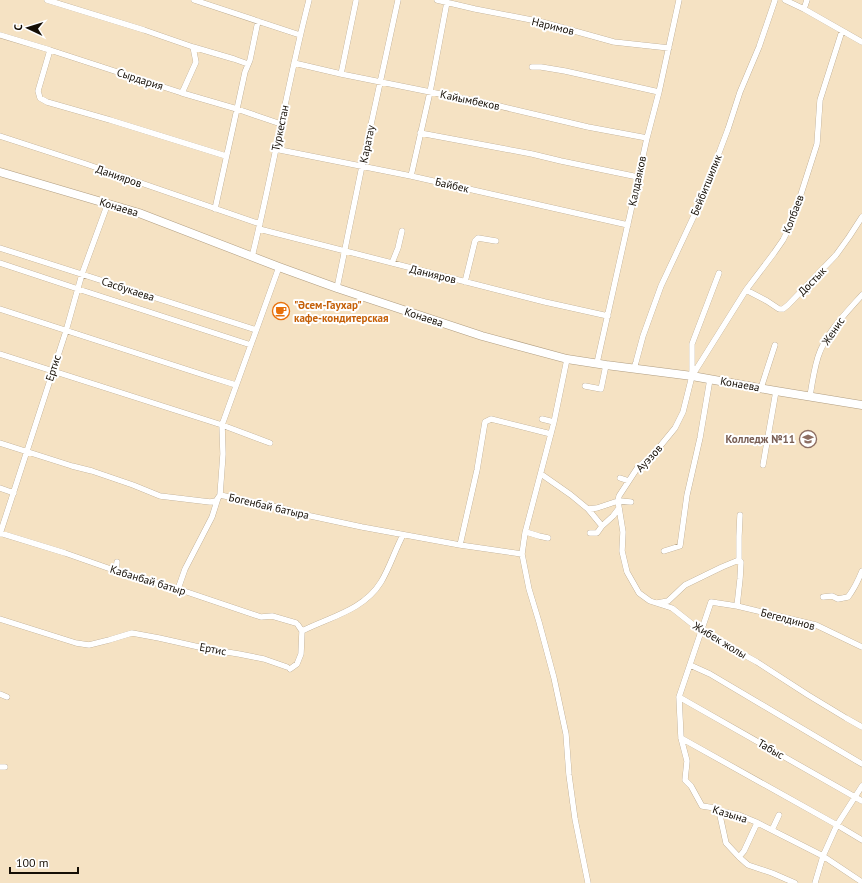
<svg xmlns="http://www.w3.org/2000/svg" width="862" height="883" viewBox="0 0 862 883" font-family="'PT Sans',sans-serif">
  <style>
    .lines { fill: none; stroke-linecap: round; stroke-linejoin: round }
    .minor-casing { stroke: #b09d81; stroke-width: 6 }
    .secondary-casing { stroke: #b09d81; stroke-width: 9 }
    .minor { stroke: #fff; stroke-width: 5.5 }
    .secondary { stroke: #fff; stroke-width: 8 }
    .labels { text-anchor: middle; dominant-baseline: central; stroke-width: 4; stroke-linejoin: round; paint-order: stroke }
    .street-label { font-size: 11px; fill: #150e05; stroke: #fff }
    .food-label { font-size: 11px; font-weight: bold; fill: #c56008; stroke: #fff; text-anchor: start }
    .education-label { font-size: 11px; font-weight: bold; fill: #785e54; stroke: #fff; text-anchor: end }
  </style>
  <rect width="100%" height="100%" fill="#f5e2c3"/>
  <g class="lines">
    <g class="minor-casing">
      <path id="minor" d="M 47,0 L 144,30 L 193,47 L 196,62 L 182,93
        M 194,0 L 300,35
        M 437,0 L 475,9 L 542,22 L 614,42 L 669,48
        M 785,0 L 804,9 L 862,42
        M 804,9 L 807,0
        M 0,35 L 50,50 L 182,93 L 237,109 L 281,124
        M 193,47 L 234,59 L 248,64
        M 50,50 L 38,91 L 40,98 L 47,102 L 110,120 L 226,156
        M 294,63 L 341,74 L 495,105 L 588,127 L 647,138
        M 532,67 L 541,67 L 565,71 L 659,92
        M 341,74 L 356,1
        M 420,133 L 532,154 L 561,161 L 638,177
        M 0,136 L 86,164 L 260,224
        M 275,149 L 411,176 L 628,225
        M 411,176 L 430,92 L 447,2
        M 215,209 L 237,109 L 245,72 L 250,60 L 258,21
        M 259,229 L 545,302 L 608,316
        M 0,248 L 256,330
        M 252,257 C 273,172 287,85 309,0
        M 0,263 L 78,289 L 251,345
        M 392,263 L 398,248 L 402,231
        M 465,282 L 475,241 L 478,238 L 496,241
        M 337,288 L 362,166 L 398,0
        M 746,290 L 767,301 L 779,309 L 783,309 L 788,305 L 836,255 L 849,237 L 862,217
        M 0,309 L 210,377 L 236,385
        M 0,354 L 222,425 L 270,443
        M 567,359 L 554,422 L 525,533 L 522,554 L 529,589 L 539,622 L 554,678 L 566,734 L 569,775 L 575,819 L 588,883
        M 597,363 L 647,138 L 659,92 L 679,0
        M 634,368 L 636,362 L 643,336 L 661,286 L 700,203 L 728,129 L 740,92 L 759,47 L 775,0
        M 692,376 L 746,290 L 774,253 L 783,240 L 792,222 L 817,144 L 820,100 L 842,31
        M 585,386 L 601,389 L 606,365
        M 761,388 L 775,345
        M 810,396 C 812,383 814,370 818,357 C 825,334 846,313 862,295
        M 542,419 L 554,422
        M 0,443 L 72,466 L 92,471 L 133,485 L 160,496 L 210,502 L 216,501 L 220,495
        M 763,465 L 776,391
        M 541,474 L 571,495 L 588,509 L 597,508 L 618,501 L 619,496 L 638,467 L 652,456 L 675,428 L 683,412 L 692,376 L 692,344 L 719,273
        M 620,478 L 629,481
        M 0,488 L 14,493
        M 220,495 L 277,507 L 306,515 L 362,527 L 460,545 L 522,554
        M 220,495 L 223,454 L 222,425 L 279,267
        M 631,502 L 618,501 L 623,532 L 622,551 L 627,572 L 639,593 L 650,601 L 672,608 L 701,631 L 757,662 L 808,695 L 846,718 L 862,727
        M 588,509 L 602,526 L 613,516 L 619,508
        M 526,532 L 539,536 L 548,538
        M 0,533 L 65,553 L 125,574 L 178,589 L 261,617 L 272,616 L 296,623
        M 590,533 L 597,533 L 602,526
        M 0,534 L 66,331 L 82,274 L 108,203
        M 460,545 L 477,470 L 485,422 L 491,419 L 551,434
        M 664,551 L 680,546 L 687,495 L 700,438 L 710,379
        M 116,571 L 117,562
        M 178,589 L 185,569 L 212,517 L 218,498
        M 823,597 L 832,596 L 838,599 L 848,597 C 854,589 858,581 862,571
        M 657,603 L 668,601 L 685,585 L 722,567 L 739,560
        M 737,606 L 740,579 L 741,562 L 739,560 L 739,536 L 740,515
        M 0,619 L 76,643 L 89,645 L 109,640 L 132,633 L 159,638 L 208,649 L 239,654 L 264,659 L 287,667
        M 302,631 C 330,617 364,610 381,582 C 390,567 395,550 403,535
        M 862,647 L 816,625 L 737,606 L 711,602 L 679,697 L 681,738 L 687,761 L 685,780 L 691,786 L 702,806 L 715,808 L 719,811 L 739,815 L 756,822 L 823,856 L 862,882
        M 690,665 L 710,674 L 862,764
        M 290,669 L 297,664 L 301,654 L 302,631 L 298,625
        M 0,694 L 7,697
        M 679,697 L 862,801
        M 681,738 L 837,825 L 862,840
        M 0,767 L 5,767
        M 719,811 L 726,843 L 739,857 L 748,865 L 772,873 L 795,883
        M 772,830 L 779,815
        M 739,857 L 744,851 L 757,823
        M 815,883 L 823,856 L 837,825 L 862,786"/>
    </g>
    <g class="secondary-casing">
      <path id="secondary" d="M 0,172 L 139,213 L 279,267 L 337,288 L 482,336 L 567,359 L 606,365 L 692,376 L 776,391 L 862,405"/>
    </g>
    <use href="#minor" class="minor"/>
    <use href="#secondary" class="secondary"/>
  </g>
  <defs>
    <g id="cafe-ring" transform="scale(0.9)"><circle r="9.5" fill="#fff" stroke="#e8710a" stroke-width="1.5"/><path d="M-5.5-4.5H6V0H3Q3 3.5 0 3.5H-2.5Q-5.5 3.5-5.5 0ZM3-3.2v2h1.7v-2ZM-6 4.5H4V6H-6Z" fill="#e8710a"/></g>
    <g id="university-ring" transform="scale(0.9)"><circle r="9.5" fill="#fff" stroke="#8d6e63" stroke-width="1.5"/><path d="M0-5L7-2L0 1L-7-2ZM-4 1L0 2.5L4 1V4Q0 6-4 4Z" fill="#8d6e63"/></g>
  </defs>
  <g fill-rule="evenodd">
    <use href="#cafe-ring" x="281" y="311"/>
    <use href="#university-ring" x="808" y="439"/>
  </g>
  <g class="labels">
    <g class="street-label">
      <text transform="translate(553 26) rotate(14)">Наримов</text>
      <text transform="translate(140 79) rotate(18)">Сырдария</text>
      <text transform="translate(470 100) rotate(12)">Кайымбеков</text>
      <text transform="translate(280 128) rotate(-78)">Туркестан</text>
      <text transform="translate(367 144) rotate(-78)">Каратау</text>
      <text transform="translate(119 176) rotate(19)">Данияров</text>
      <text transform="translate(637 181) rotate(-78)">Калдаяков</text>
      <text transform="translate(452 185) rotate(13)">Байбек</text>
      <text transform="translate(706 185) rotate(-68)">Бейбитшилик</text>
      <text transform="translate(119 207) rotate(17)">Конаева</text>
      <text transform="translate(793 214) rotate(-69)">Копбаев</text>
      <text transform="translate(433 274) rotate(14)">Данияров</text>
      <text transform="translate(812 281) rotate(-46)">Достык</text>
      <text transform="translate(128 289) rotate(18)">Сасбукаева</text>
      <text transform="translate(424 317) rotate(18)">Конаева</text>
      <text transform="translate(833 331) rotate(-56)">Женис</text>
      <text transform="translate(53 368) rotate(-72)">Ертис</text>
      <text transform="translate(740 384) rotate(10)">Конаева</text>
      <text transform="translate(649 458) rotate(-47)">Ауэзов</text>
      <text transform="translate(269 506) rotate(13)">Богенбай батыра</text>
      <text transform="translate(148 580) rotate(17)">Кабанбай батыр</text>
      <text transform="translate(788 619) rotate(15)">Бегелдинов</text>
      <text transform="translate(720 640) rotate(31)">Жибек жолы</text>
      <text transform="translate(213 649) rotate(10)">Ертис</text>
      <text transform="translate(771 749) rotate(30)">Табыс</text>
      <text transform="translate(730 814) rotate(17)">Казына</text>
    </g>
    <g class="food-label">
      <text x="294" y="305">"Әсем-Гаухар"<tspan x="294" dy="13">кафе-кондитерская</tspan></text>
    </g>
    <g class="education-label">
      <text x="795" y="439">Колледж №11</text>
    </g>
  </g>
  <g transform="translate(28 28) rotate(274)" stroke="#ffffff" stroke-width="3" paint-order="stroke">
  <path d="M0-3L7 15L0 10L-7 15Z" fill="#150e05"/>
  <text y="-6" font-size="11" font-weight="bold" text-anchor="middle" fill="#150e05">С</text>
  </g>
  <path d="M10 867v6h68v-6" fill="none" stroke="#150e05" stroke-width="2"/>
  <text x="16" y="867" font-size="12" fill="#150e05" stroke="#ffffff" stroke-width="3" paint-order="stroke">100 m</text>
</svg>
